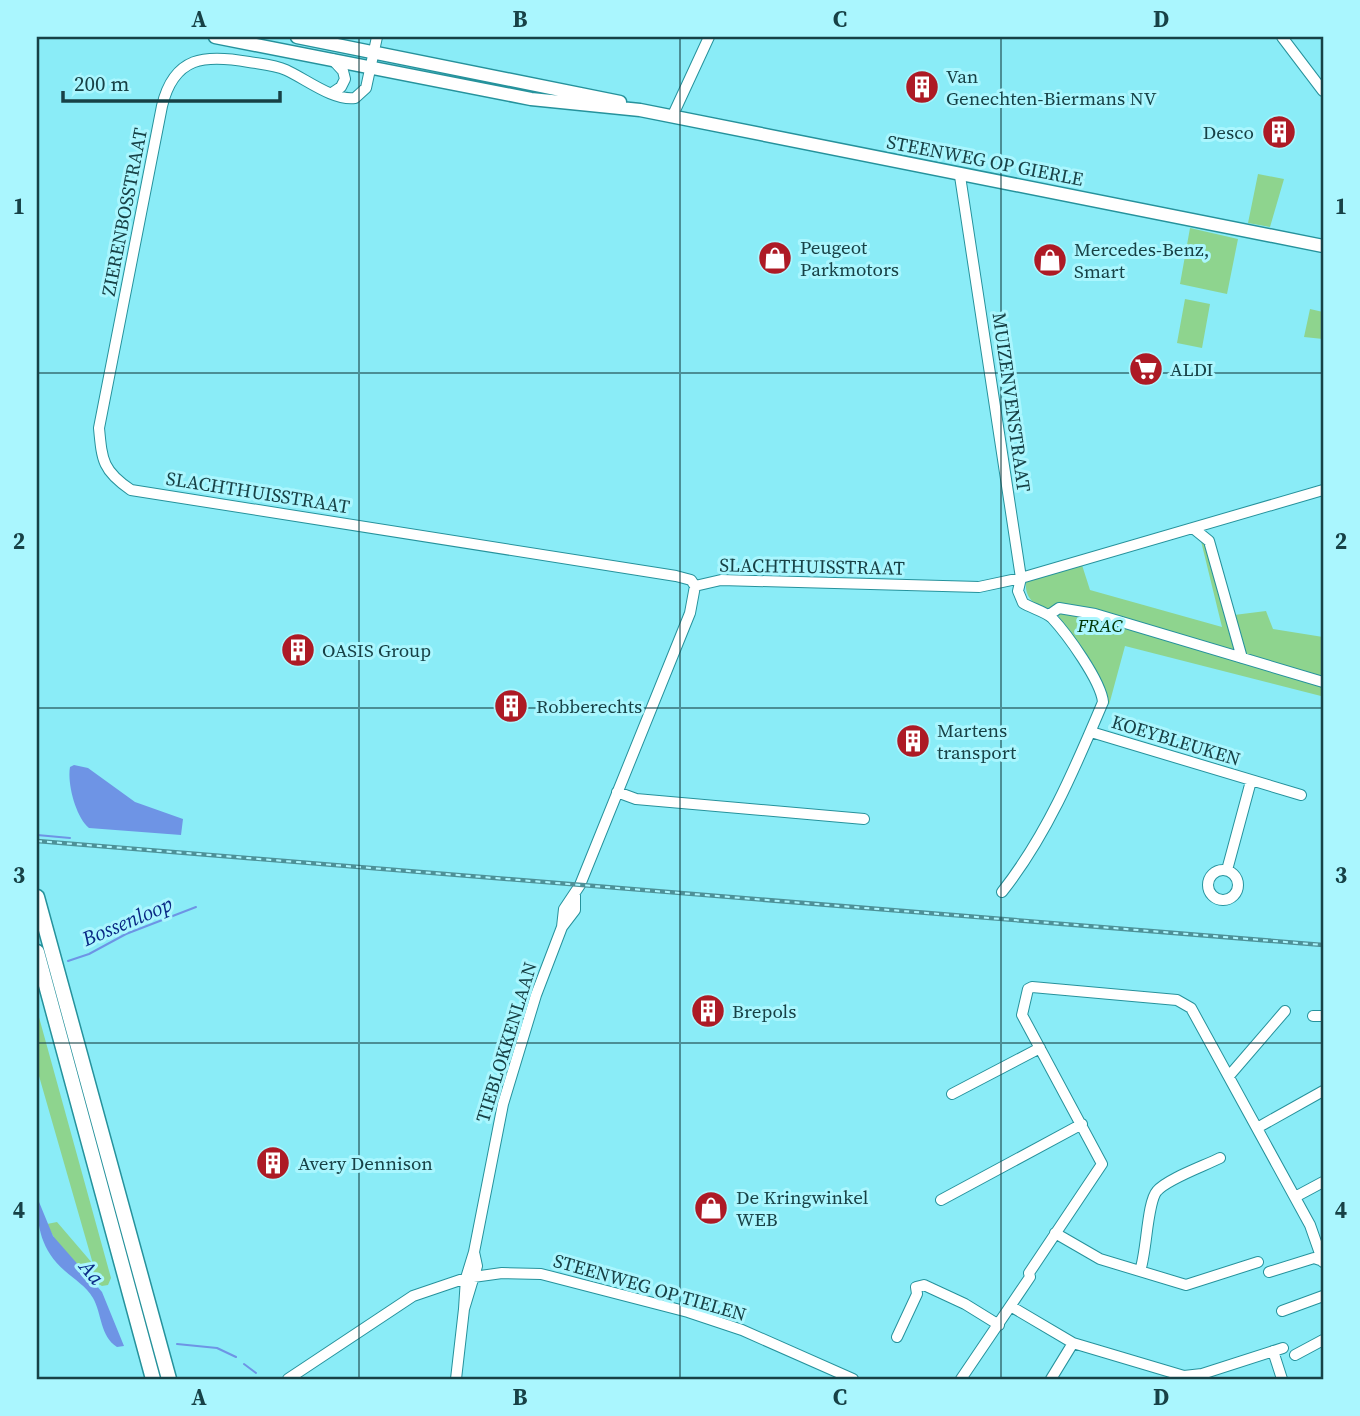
<svg xmlns="http://www.w3.org/2000/svg" width="1360" height="1416" viewBox="0 0 1360 1416" font-family="'Source Serif 4',serif">
  <style>
    .green { fill: #8ed48e }
    .water { fill: #6e94e5 }
    .lines { fill: none; stroke-linecap: round; stroke-linejoin: round }
    .stream { stroke: #6e94e5; stroke-width: 2 }
    .minor-casing { stroke: #26929c; stroke-width: 12 }
    .major-casing { stroke: #26929c; stroke-width: 15 }
    .highway-casing { stroke: #26929c; stroke-width: 17 }
    .minor { stroke: #fff; stroke-width: 10 }
    .major { stroke: #fff; stroke-width: 12 }
    .highway { stroke: #fff; stroke-width: 14 }
    .rail-casing { stroke: #4d9198; stroke-width: 4.5 }
    .rail { stroke: #aaf6fe; stroke-width: 2; stroke-dasharray: 5; stroke-linecap: butt }
    .grid { fill: none; stroke: #174146; stroke-width: 2; stroke-opacity: 0.55 }
    .labels { text-anchor: middle; dominant-baseline: central; stroke-width: 6; stroke-linejoin: round; paint-order: stroke }
    .poi-label { font-size: 19px; fill: #174146; stroke: #aaf6fe; text-anchor: start }
    .street-label { font-size: 19px; fill: #174146; stroke: #aaf6fe }
    .park-label { font-size: 19px; font-style: italic; fill: #003605; stroke: #aaf6fe }
    .water-label { font-size: 21px; font-style: italic; fill: #092884; stroke: #aaf6fe }
    .neatline { fill: none; stroke: #174146; stroke-width: 2.5 }
    .grid-label { font-size: 23px; text-anchor: middle; font-weight: bold; fill: #174146 }
  </style>
  <rect width="100%" height="100%" fill="#8aecf7"/>
  <path class="green" d="M 1258,174 L 1284,179 L 1270,227 L 1248,223 Z
    M 1190,228 L 1238,239 L 1227,294 L 1180,284 Z
    M 1185,299 L 1210,304 L 1202,348 L 1177,343 Z
    M 1310,309 L 1323,312 L 1323,339 L 1304,337 Z
    M 1211,539 L 1234,615 L 1266,611 L 1273,629 L 1323,637 L 1323,746 L 1321,696 L 1125,646 L 1109,705 L 1058,615 L 1053,617 C 1040,607 1024,601 1026,582 L 1082,565 L 1090,590 L 1222,627 L 1201,541 Z
    M 37,1010 L 111,1278 L 108,1285 L 102,1286 C 80,1275 57,1247 47,1224 L 57,1222 L 93,1264 L 37,1069 Z"/>
  <path class="water" d="M 74,765 L 88,768 L 135,802 L 183,819 L 181,835 L 89,828 C 76,817 67,784 70,767 Z
    M 37,1197 L 53,1236 L 102,1292 L 124,1346 L 117,1347 C 100,1336 102,1314 93,1298 C 86,1286 75,1280 65,1271 C 41,1250 37,1227 37,1197 Z"/>
  <g class="lines">
    <path class="stream" d="M 37,835 L 70,838
      M 68,961 L 89,954 L 126,934 L 196,907
      M 177,1344 L 217,1348 L 236,1357
      M 244,1364 L 256,1373"/>
    <g class="minor-casing">
      <path id="minor" d="M 377,37 L 366,88 L 355,98 C 333,101 306,79 286,70 C 275,65 261,64 249,62 C 205,54 174,56 162,106 L 99,428 C 102,461 103,471 131,490 L 676,576 L 691,580 L 695,586
        M 1282,37 L 1323,91
        M 332,59 L 343,71 L 345,79 L 341,87 L 332,93
        M 672,117 L 709,37
        M 960,176 L 1021,578 L 1018,591 L 1023,603 C 1031,608 1046,612 1052,618 C 1067,634 1101,681 1103,702 C 1075,768 1047,835 1002,892
        M 1193,528 L 1209,541 L 1242,658
        M 695,586 L 721,580 L 979,587 L 1021,578 L 1323,490
        M 1049,615 L 1059,608 L 1095,614 L 1323,682
        M 1091,732 L 1301,795
        M 617,792 L 636,799 L 864,819
        M1208 885a15 15 0 1 1 30 0a15 15 0 1 1-30 0Z
        M 1227,870 L 1251,781
        M 562,927 L 575,910 L 575,895
        M 1313,1016 L 1323,1016
        M 1229,1076 L 1285,1011
        M 952,1094 L 1040,1048
        M 1257,1128 L 1323,1091
        M 1295,1197 L 1323,1182
        M 941,1200 L 1082,1124
        M 1055,1233 L 1100,1259 L 1186,1285 L 1258,1262
        M 1140,1271 C 1147,1251 1147,1202 1157,1191 C 1167,1179 1204,1166 1220,1158
        M 1269,1272 L 1314,1258 L 1323,1261
        M 1012,1307 L 1073,1343 L 1184,1376 L 1202,1374 L 1283,1348
        M 464,1309 L 466,1278 L 474,1252 L 503,1104 L 536,995 L 562,927 L 564,909 L 580,885 L 690,613 L 695,586
        M 1282,1311 L 1323,1296
        M 897,1337 L 917,1294 L 916,1287 L 924,1285 L 965,1304 L 999,1325
        M 1273,1351 L 1282,1379
        M 1295,1355 L 1323,1340
        M 288,1379 L 413,1296 L 466,1278 L 502,1273 L 541,1274 L 688,1312 L 742,1330 L 853,1379
        M 456,1379 L 464,1309 L 477,1266 L 474,1252
        M 961,1379 L 1030,1277 L 1029,1273 L 1102,1164 L 1022,1015 L 1028,989 L 1032,987 L 1177,1000 L 1191,1008 L 1310,1225 L 1323,1262
        M 1051,1379 L 1073,1343"/>
    </g>
    <g class="major-casing">
      <path id="major" d="M 215,37 L 531,99 L 640,110 L 1323,246
        M 297,37 L 620,102"/>
    </g>
    <g class="highway-casing">
      <path id="highway" d="M 37,897 L 169,1379
        M 37,952 L 153,1379"/>
    </g>
    <use href="#minor" class="minor"/>
    <use href="#major" class="major"/>
    <use href="#highway" class="highway"/>
    <g class="rail-casing">
      <path id="rail" d="M 37,841 L 1323,945"/>
    </g>
    <use href="#rail" class="rail"/>
  </g>
  <path class="grid" d="M 359,37 L 359,1379M 680,37 L 680,1379M 1001,37 L 1001,1379M 37,373 L 1323,373M 37,708 L 1323,708M 37,1043 L 1323,1043"/>
  <defs>
    <g id="building-disc" transform="scale(1.75)"><circle r="9.5" fill="#ad1a25" stroke="#aaf6fe"/><path d="M-4-6H4V6H1V3H-1V6H-4ZM-2.5-4.3h1.7v1.8h-1.7ZM.8-4.3h1.7v1.8H.8ZM-2.5-1h1.7V.8h-1.7ZM.8-1h1.7V.8H.8Z" fill="#fff"/></g>
    <g id="shop-disc" transform="scale(1.75)"><circle r="9.5" fill="#ad1a25" stroke="#aaf6fe"/><path d="M-5-2.5h2.3a2.7 3.5 0 0 1 5.4 0H5L5.5 6h-11ZM-1.5-2.5h3a1.5 2.3 0 0 0-3 0Z" fill="#fff"/></g>
    <g id="supermarket-disc" transform="scale(1.75)"><circle r="9.5" fill="#ad1a25" stroke="#aaf6fe"/><path d="M-6-5.5h2.5l.6 2H6L4.5 2H-2.5L-4.4-4H-6ZM-1.5 3.2a1.3 1.3 0 1 0 .1 0ZM3 3.2a1.3 1.3 0 1 0 .1 0Z" fill="#fff"/></g>
  </defs>
  <g fill-rule="evenodd">
    <use href="#building-disc" x="922" y="87"/>
    <use href="#building-disc" x="1279" y="132"/>
    <use href="#shop-disc" x="775" y="258"/>
    <use href="#shop-disc" x="1050" y="260"/>
    <use href="#supermarket-disc" x="1146" y="369"/>
    <use href="#building-disc" x="298" y="650"/>
    <use href="#building-disc" x="511" y="706"/>
    <use href="#building-disc" x="913" y="741"/>
    <use href="#building-disc" x="708" y="1011"/>
    <use href="#building-disc" x="273" y="1163"/>
    <use href="#shop-disc" x="711" y="1208"/>
  </g>
  <g class="labels">
    <g class="poi-label">
      <text x="946" y="76">Van<tspan x="946" dy="22">Genechten-Biermans NV</tspan></text>
      <text x="1254" y="132" text-anchor="end">Desco</text>
      <text x="800" y="247">Peugeot<tspan x="800" dy="22">Parkmotors</tspan></text>
      <text x="1074" y="249">Mercedes-Benz,<tspan x="1074" dy="22">Smart</tspan></text>
      <text x="1170" y="369">ALDI</text>
      <text x="322" y="650">OASIS Group</text>
      <text x="536" y="706">Robberechts</text>
      <text x="937" y="730">Martens<tspan x="937" dy="22">transport</tspan></text>
      <text x="732" y="1011">Brepols</text>
      <text x="298" y="1163">Avery Dennison</text>
      <text x="736" y="1197">De Kringwinkel<tspan x="736" dy="22">WEB</tspan></text>
    </g>
    <g class="street-label">
      <text transform="translate(985 160) rotate(11)">STEENWEG OP GIERLE</text>
      <text transform="translate(124 212) rotate(-79)">ZIERENBOSSTRAAT</text>
      <text transform="translate(1012 402) rotate(82)">MUIZENVENSTRAAT</text>
      <text transform="translate(258 492) rotate(9)">SLACHTHUISSTRAAT</text>
      <text transform="translate(812 566) rotate(1)">SLACHTHUISSTRAAT</text>
      <text transform="translate(1176 740) rotate(17)">KOEYBLEUKEN</text>
      <text transform="translate(506 1042) rotate(-73)">TIEBLOKKENLAAN</text>
      <text transform="translate(650 1287) rotate(16)">STEENWEG OP TIELEN</text>
    </g>
    <g class="park-label">
      <text x="1100" y="625">FRAC</text>
    </g>
    <g class="water-label">
      <text transform="translate(127 921) rotate(-23)">Bossenloop</text>
      <text transform="translate(92 1272) rotate(50)">Aa</text>
    </g>
  </g>
  <rect width="1360" height="1416" fill="none" stroke="#aaf6fe" stroke-width="77"/>
  <path d="M63 91v10h217v-10" fill="none" stroke="#174146" stroke-width="3.5"/>
  <text x="74" y="91" font-size="21" fill="#174146" stroke="#aaf6fe" stroke-width="5" paint-order="stroke">200 m</text>
  <rect x="38" y="38" width="1284" height="1340" class="neatline"/>
  <g class="grid-label">
    <text x="199" y="27">A</text>
    <text x="520" y="27">B</text>
    <text x="840" y="27">C</text>
    <text x="1161" y="27">D</text>
    <text x="19" y="214">1</text>
    <text x="1341" y="214">1</text>
    <text x="19" y="549">2</text>
    <text x="1341" y="549">2</text>
    <text x="19" y="883">3</text>
    <text x="1341" y="883">3</text>
    <text x="19" y="1218">4</text>
    <text x="1341" y="1218">4</text>
    <text x="199" y="1405">A</text>
    <text x="520" y="1405">B</text>
    <text x="840" y="1405">C</text>
    <text x="1161" y="1405">D</text>
  </g>
</svg>
